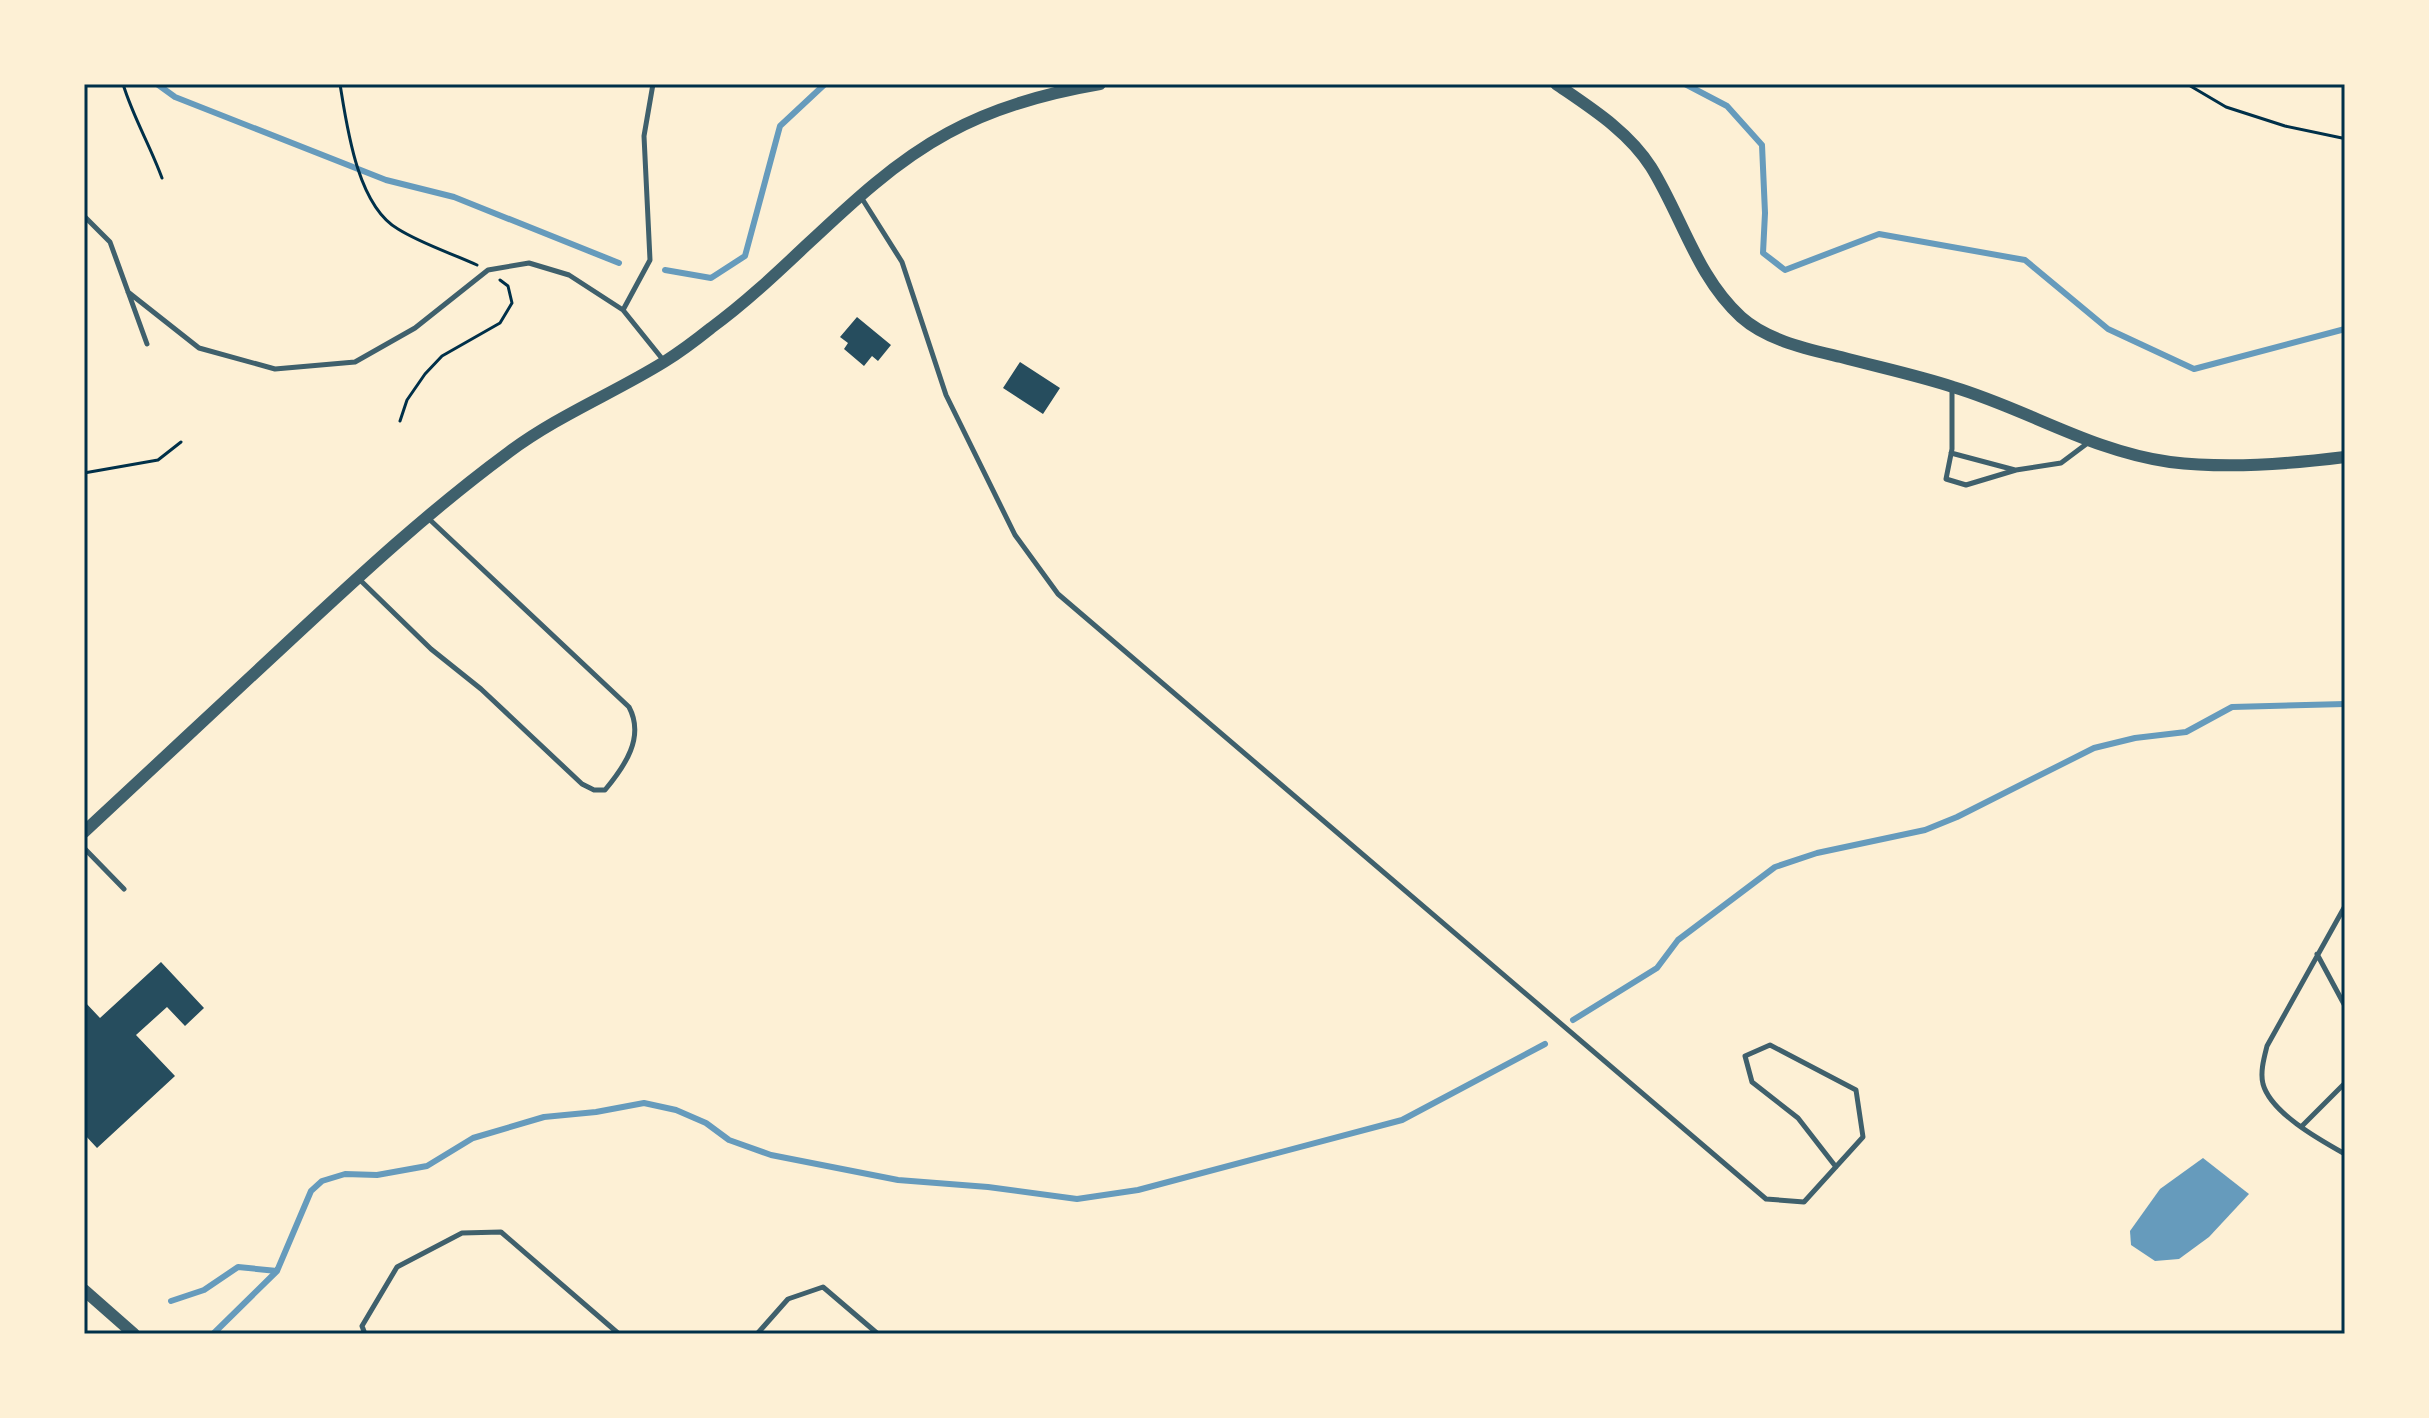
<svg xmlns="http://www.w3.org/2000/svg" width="2429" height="1418" viewBox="0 0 2429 1418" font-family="'Roboto Condensed',sans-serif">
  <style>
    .water { fill: #669bbc }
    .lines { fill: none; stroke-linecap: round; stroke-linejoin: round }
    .stream { stroke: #669bbc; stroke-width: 6 }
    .building { fill: #264d5e }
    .path { stroke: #003049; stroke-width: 3 }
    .service { stroke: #3f606c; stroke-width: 5 }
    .tertiary { stroke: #3f606c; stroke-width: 12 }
    .neatline { fill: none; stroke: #003049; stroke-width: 3 }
  </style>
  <rect width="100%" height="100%" fill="#fdf0d5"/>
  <path class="water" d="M 2203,1158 L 2249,1194 L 2209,1237 L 2179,1259 L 2155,1261 L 2131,1245 L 2130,1231 L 2160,1189 Z"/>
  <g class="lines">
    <path class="stream" d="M 157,84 L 175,97 L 386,180 L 454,197 L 619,263
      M 1685,84 L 1727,106 L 1762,145 L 1765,213 L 1763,253 L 1785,270 L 1879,234 L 2025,260 L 2108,329 L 2194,369 L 2345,329
      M 665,270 L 711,278 L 745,256 L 780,126 L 825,84
      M 1573,1020 L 1657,968 L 1678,940 L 1775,867 L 1817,853 L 1925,830 L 1957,817 L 2094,748 L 2135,738 L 2186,732 L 2232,707 L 2345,704
      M 171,1301 L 204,1290 L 238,1267 L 277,1271
      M 213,1334 L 277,1271 L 311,1191 L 322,1181 L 345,1174 L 377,1175 L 427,1166 L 473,1138 L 544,1117 L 596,1112 L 644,1103 L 676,1110 L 706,1123 L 729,1140 L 771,1155 L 898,1180 L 988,1187 L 1077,1199 L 1138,1190 L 1402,1120 L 1545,1044"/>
  </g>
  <path class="building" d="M 857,317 L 891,345 L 878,361 L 872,356 L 864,366 L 844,349 L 848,343 L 840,337 Z
    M 1020,362 L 1060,388 L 1043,414 L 1003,388 Z
    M 161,962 L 204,1008 L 185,1026 L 167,1007 L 136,1035 L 175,1076 L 97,1148 L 84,1134 L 84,1001 L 100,1018 Z"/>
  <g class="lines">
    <path class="path" d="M 123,84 C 133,117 150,145 162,178
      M 340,84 C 347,127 357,205 398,229 C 422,244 451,253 477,265
      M 2187,84 L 2226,107 L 2285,126 L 2342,138 L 2345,137
      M 400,421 L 407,400 L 425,374 L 442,356 L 500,323 L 512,303 L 508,286 L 500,280
      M 84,473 L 158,460 L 181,442"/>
    <path class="service" d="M 861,197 L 902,262 L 946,395 L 1015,535 L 1058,594 L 1766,1199 L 1804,1202 L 1863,1137 L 1856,1090 L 1770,1045 L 1745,1056 L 1752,1082 L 1798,1118 L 1836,1167
      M 84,216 L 110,242 L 147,344
      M 128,292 L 199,348 L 275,369 L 355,362 L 415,328 L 488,270 L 529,263 L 569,275 L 623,310 L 664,361
      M 623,310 L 650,260 L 644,136 L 653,84
      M 1952,387 L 1952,449 L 1946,479 L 1966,485 L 2016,470 L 2061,463 L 2089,442
      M 1951,453 L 2015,470
      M 358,578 L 431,649 L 481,689 L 582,784 L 594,790 L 605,790 C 625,766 645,737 629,707 L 428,518
      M 84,848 L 124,889
      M 2345,906 L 2267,1046 C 2264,1058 2260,1072 2263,1084 C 2271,1113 2320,1140 2345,1154
      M 2317,954 L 2345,1006
      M 2302,1126 L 2345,1083
      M 365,1334 L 362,1326 L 397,1267 L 462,1233 L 501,1232 L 619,1334
      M 757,1334 L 788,1299 L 823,1287 L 878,1334"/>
    <path class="tertiary" d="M 1556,84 C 1591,108 1628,131 1651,167 C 1682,217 1697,277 1741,317 C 1768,341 1808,349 1841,357 C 1878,367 1916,375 1953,387 C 2027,409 2091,451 2170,462 C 2227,469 2288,464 2345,457
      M 84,832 C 151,769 219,707 286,644 C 358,577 430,510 509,452 C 557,416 614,393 664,362 C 680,352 696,340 711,328 C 793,268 859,181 948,133 C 995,107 1047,93 1100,84
      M 84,1290 L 134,1334"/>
  </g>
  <rect width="2429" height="1418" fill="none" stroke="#fdf0d5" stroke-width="172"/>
  <rect x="86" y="86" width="2257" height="1246" class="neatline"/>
</svg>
